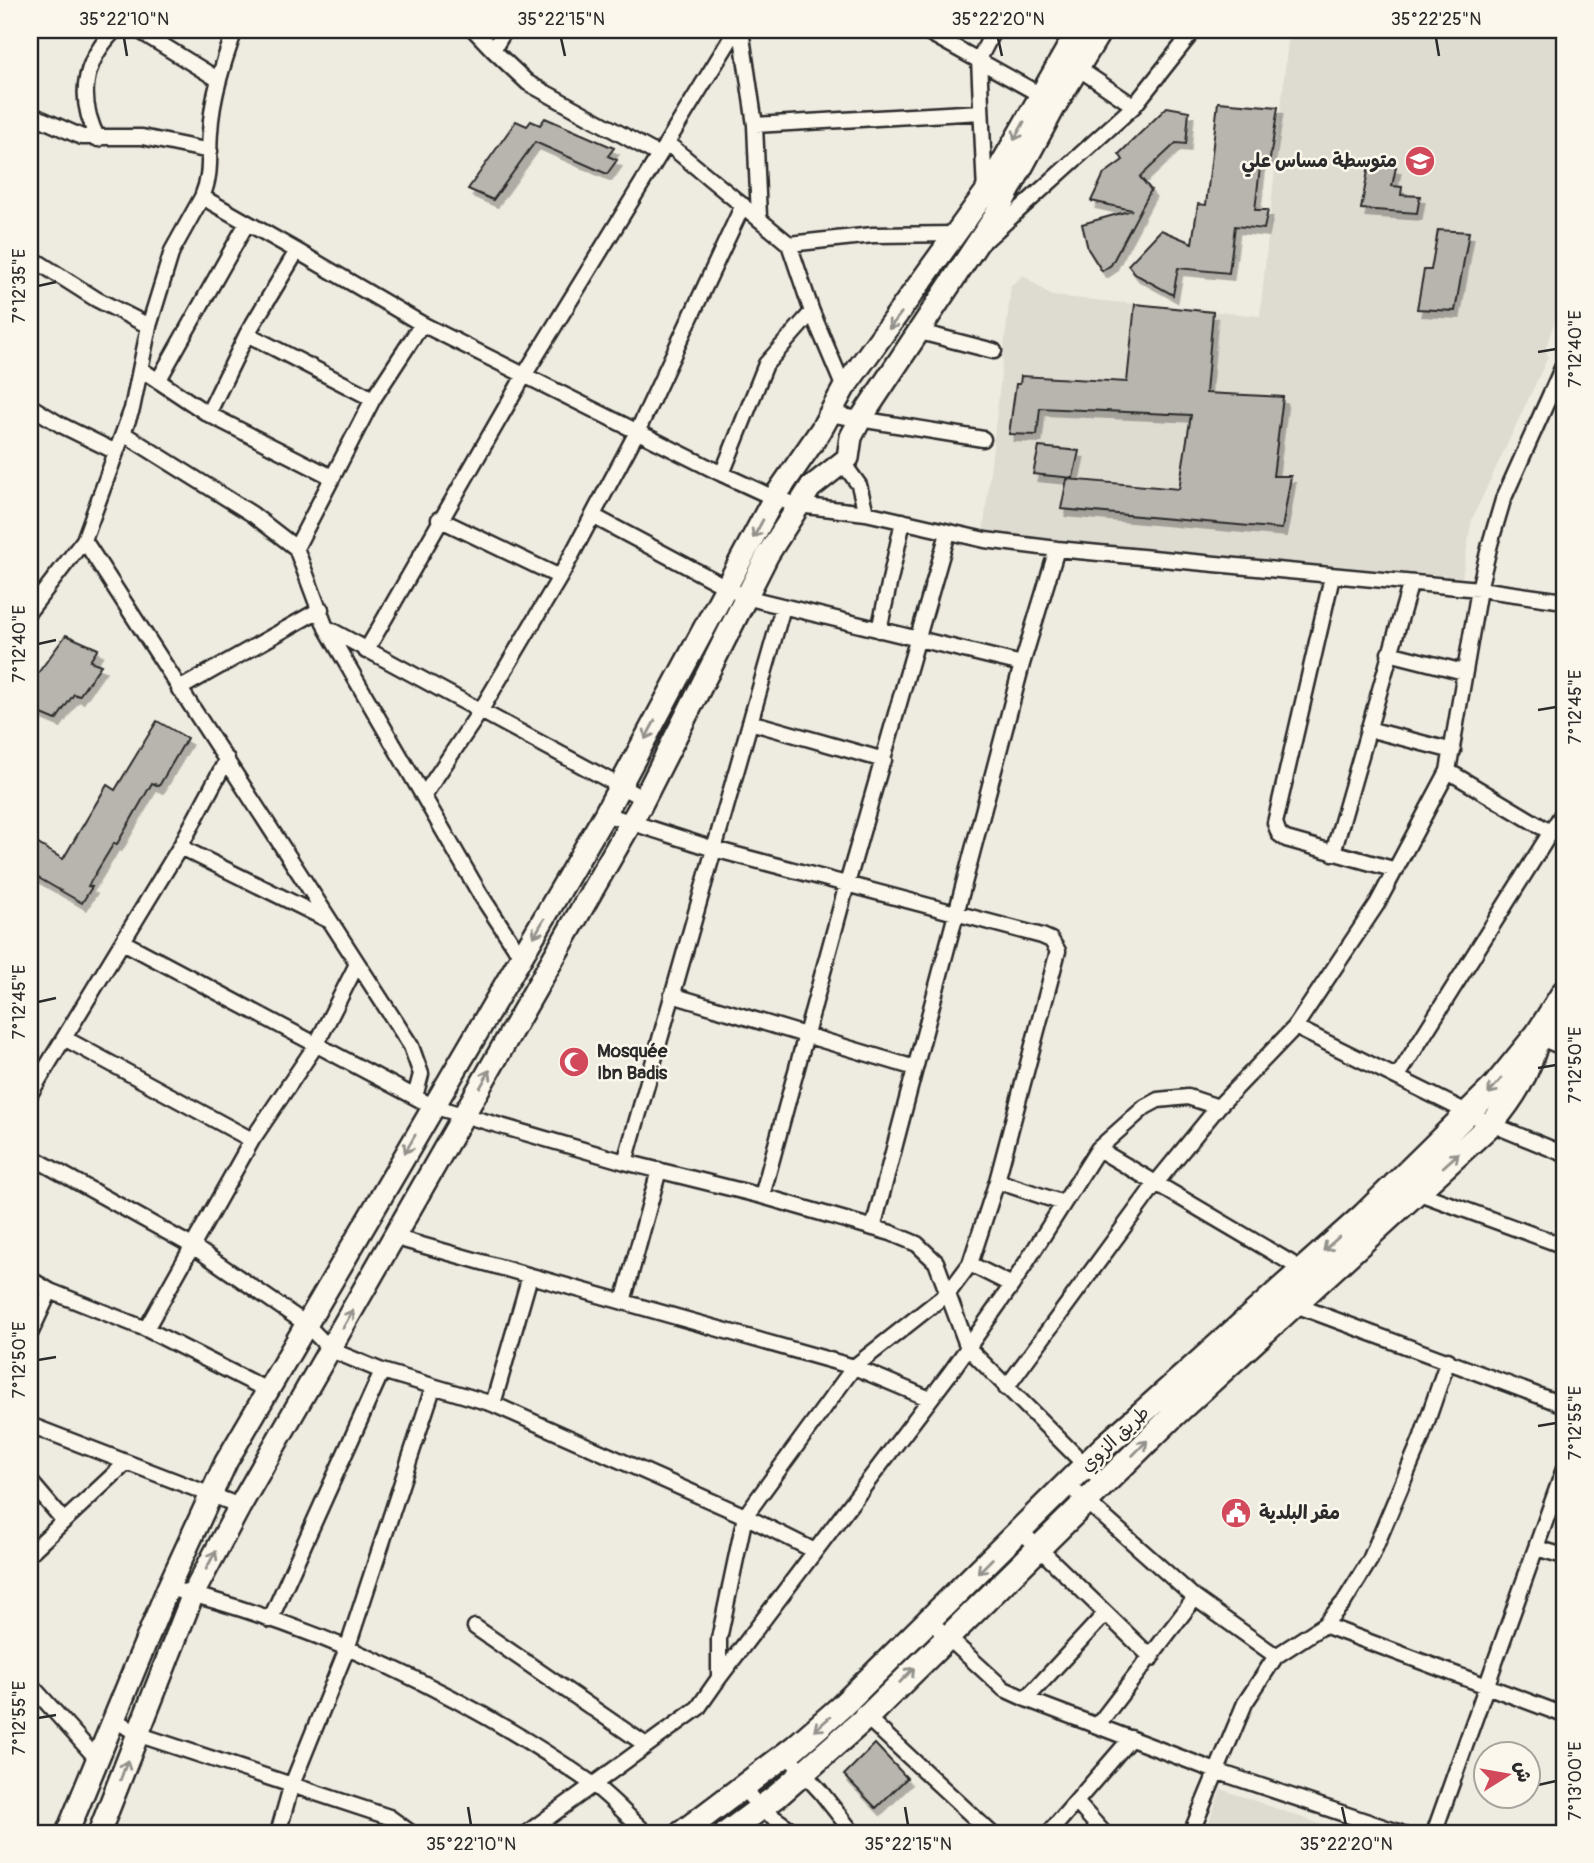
<svg xmlns="http://www.w3.org/2000/svg" width="1594" height="1863" viewBox="0 0 1594 1863" font-family="Pangolin,'Playpen Sans Arabic',sans-serif">
  <style>
    .built { fill: #dedbd1 }
    .building { fill: #b8b5ae; stroke: #2b2b2b; stroke-width: 2; filter: url(#shadow) }
    .lines { fill: none; stroke-linecap: round; stroke-linejoin: round }
    .street-casing { stroke: #2b2b2b; stroke-width: 19 }
    .secondary-casing { stroke: #2b2b2b; stroke-width: 26 }
    .primary-casing { stroke: #2b2b2b; stroke-width: 28 }
    .street { stroke: #fbf7ec; stroke-width: 14 }
    .secondary { stroke: #fbf7ec; stroke-width: 21 }
    .primary { stroke: #fbf7ec; stroke-width: 23 }
    .oneway { stroke: #93918c }
    .ticks { fill: none; stroke: #2b2b2b; stroke-width: 2.5 }
    .labels { text-anchor: middle; dominant-baseline: central; stroke-width: 5; stroke-linejoin: round; paint-order: stroke }
    .poi-label { font-size: 19px; font-weight: bold; fill: #2b2b2b; stroke: #fbf7ec; text-anchor: start }
    .street-label { font-size: 19px; fill: #2b2b2b; stroke: #fbf7ec }
    .neatline { fill: none; stroke: #2b2b2b; stroke-width: 2.5 }
    .ticks-label { font-size: 18px; text-anchor: middle; fill: #2b2b2b }
  </style>
  <defs>
    <filter id="shadow"><feDropShadow dx="4.5" dy="7" stdDeviation="0" flood-color="#0004"/></filter>
  </defs>
  <rect width="100%" height="100%" fill="#eeebe0"/>
  <filter id="ink" filterUnits="userSpaceOnUse"><feTurbulence type="fractalNoise" baseFrequency=".0143" numOctaves="2"/><feDisplacementMap in="SourceGraphic" scale="14" xChannelSelector="R" yChannelSelector="G"/><feConvolveMatrix kernelMatrix="1 2 1 2 8 2 1 2 1" color-interpolation-filters="sRGB"/></filter>
  <g filter="url(#ink)">
    <path class="built" d="M 1289,30 L 1564,30 L 1564,292 L 1546,347 L 1548,357 L 1472,519 L 1462,577 L 983,535 L 1011,286 L 1023,275 L 1052,296 L 1260,316 Z
      M 1221,1789 L 1345,1833 L 1205,1833 Z"/>
    <path class="building" d="M 1218,102 L 1278,107 L 1270,159 L 1261,159 L 1255,210 L 1268,210 L 1264,229 L 1235,226 L 1229,273 L 1178,268 L 1173,295 L 1135,274 L 1128,265 L 1161,230 L 1192,243 L 1198,204 L 1206,205 Z
      M 1167,107 L 1189,111 L 1186,144 L 1176,143 L 1140,177 L 1151,190 L 1111,265 L 1102,271 L 1088,249 L 1082,224 L 1132,210 L 1091,201 L 1104,174 L 1123,160 L 1119,154 Z
      M 545,118 L 614,148 L 608,156 L 617,160 L 607,174 L 535,142 L 493,200 L 468,189 L 516,121 L 527,126 L 531,121 L 540,125 Z
      M 1369,165 L 1396,167 L 1392,186 L 1402,187 L 1401,195 L 1420,196 L 1417,213 L 1361,209 Z
      M 1438,230 L 1469,232 L 1455,311 L 1417,309 L 1424,270 L 1431,270 Z
      M 1135,304 L 1213,312 L 1206,393 L 1283,397 L 1273,476 L 1291,476 L 1282,529 L 1061,509 L 1067,479 L 1179,489 L 1191,415 L 1040,408 L 1037,435 L 1009,434 L 1016,384 L 1020,384 L 1021,376 L 1127,382 Z
      M 1039,447 L 1079,451 L 1073,478 L 1033,474 Z
      M 66,635 L 98,649 L 90,661 L 101,665 L 79,696 L 74,694 L 56,720 L 30,709 L 30,684 Z
      M 157,721 L 187,738 L 159,786 L 152,783 L 117,844 L 114,843 L 88,886 L 92,887 L 82,903 L 30,873 L 30,839 L 63,859 L 107,785 L 115,790 Z
      M 875,1744 L 907,1778 L 876,1808 L 844,1775 Z"/>
    <g class="lines">
      <g class="street-casing">
        <path id="street" d="M 138,30 L 219,80
          M 474,30 L 493,50
          M 505,30 L 493,50 L 528,83 L 659,155
          M 741,30 L 755,125 L 759,217
          M 924,30 L 1046,98
          M 1072,64 L 1134,106
          M 30,114 L 82,137 L 142,137 L 210,151
          M 755,125 L 981,112
          M 98,139 C 77,98 83,62 115,30
          M 667,143 L 789,244 L 812,312 L 844,388
          M 985,193 L 979,59 L 994,30
          M 202,197 C 212,174 208,156 210,132 C 212,97 223,63 235,30
          M 988,238 L 1134,106 L 1194,30
          M 789,244 L 873,235 L 957,234
          M 297,251 L 202,197 L 172,251 L 149,326 L 132,409 L 84,540 L 411,1046 L 421,1074 L 415,1097
          M 30,257 L 96,299 L 149,326
          M 920,332 L 994,351
          M 247,334 L 373,399
          M 142,370 L 208,414 L 332,477
          M 158,381 L 247,223
          M 30,406 L 61,425 L 116,452
          M 208,414 L 247,334 L 297,251 L 422,324 L 722,474 L 774,498 L 798,505 L 866,513 L 985,540 L 1057,549 L 1479,589 L 1564,601
          M 829,414 L 983,439
          M 124,434 L 252,514 L 296,548 L 326,628 L 480,894 L 522,958
          M 843,463 L 859,485 L 866,513
          M 722,474 L 766,364 L 812,312
          M 593,516 L 745,597 L 1022,664
          M 439,519 L 560,577
          M 296,548 L 373,399 L 422,324
          M 1332,577 L 1275,823 L 1279,834 L 1286,839 L 1396,870
          M 30,610 L 84,540
          M 327,628 L 644,799
          M 879,630 L 903,521
          M 366,651 L 525,374 L 736,30
          M 1389,653 L 1464,672
          M 179,689 L 321,609
          M 750,722 L 884,760
          M 1368,729 L 1453,751
          M 1448,771 L 1550,832
          M 424,795 L 481,710 L 560,577 L 638,430 L 743,205
          M 180,847 L 330,921
          M 1333,853 L 1410,585
          M 123,942 L 432,1106 L 625,1162 L 762,1196 L 891,1233 L 917,1244 L 936,1262 L 968,1348 L 1104,1484
          M 672,995 L 915,1068
          M 1295,1027 L 1491,1124 L 1564,1154
          M 64,1038 L 252,1140
          M 1398,1076 L 1564,811
          M 30,1094 L 180,847 L 227,759
          M 1098,1149 L 1308,1273
          M 30,1156 L 194,1247 L 306,1324 L 331,1350 L 382,1371 L 493,1404 L 745,1516 L 854,1367 L 949,1292 L 970,1264 L 997,1181 L 1058,951 L 1051,940 L 1042,936 L 714,849 L 605,814
          M 625,1162 L 783,607
          M 997,1181 L 1063,1203
          M 1411,1190 L 1564,1246
          M 762,1196 L 847,884 L 948,533
          M 873,1228 L 1022,664 L 1057,549
          M 393,1237 L 854,1367 L 930,1399
          M 970,1264 L 1012,1285
          M 30,1279 L 50,1291 L 146,1329 L 267,1390
          M 623,1302 L 659,1170
          M 1290,1303 L 1564,1405
          M 146,1329 L 252,1140 L 316,1045 L 357,964
          M 30,1334 L 50,1291
          M 1006,1388 L 1156,1183 L 1218,1107 L 1295,1027 L 1377,904 L 1448,771 L 1479,589 L 1490,544 L 1503,500 L 1564,364
          M 493,1404 L 530,1276
          M 30,1425 L 240,1506
          M 30,1481 L 64,1521
          M 1067,1484 L 1195,1598 L 1276,1656
          M 1020,1530 L 1152,1658
          M 1536,1548 L 1564,1556
          M 30,1553 L 126,1463
          M 168,1588 C 319,1626 464,1694 591,1783 C 611,1797 628,1817 646,1833
          M 270,1620 L 382,1371
          M 930,1621 L 1004,1689 L 1026,1699 L 1216,1771 L 1401,1833
          M 1324,1625 L 1564,1715
          M 475,1627 L 646,1745
          M 719,1678 L 950,1373 L 1012,1285 L 1098,1149 L 1145,1107 L 1158,1100 L 1188,1097 L 1218,1107
          M 30,1684 L 98,1760
          M 1026,1699 L 1105,1614
          M 862,1713 L 991,1833
          M 116,1720 L 137,1734 L 389,1817 L 411,1833
          M 1097,1726 L 1195,1598
          M 786,1754 L 820,1791 L 853,1833
          M 743,1788 L 760,1808 L 796,1833
          M 1076,1802 L 1104,1833
          M 278,1833 L 291,1787 L 348,1646 L 433,1388
          M 527,1833 L 698,1708 L 719,1678 L 719,1639 L 745,1516 L 815,1551
          M 1049,1833 L 1131,1738
          M 1191,1833 L 1245,1703 L 1276,1656 L 1324,1625 L 1344,1602 L 1370,1560 L 1421,1439 L 1448,1360
          M 1434,1833 L 1564,1469"/>
      </g>
      <g class="secondary-casing">
        <path id="secondary" d="M 1538,1033 L 1564,1044
          M 67,1833 L 168,1588 L 226,1462 L 605,814 L 774,498 L 821,430 L 844,388 L 985,193 L 1078,30
          M 99,1833 L 193,1594 L 240,1506 L 641,805 L 768,554 L 810,488 L 848,458 L 851,437 L 860,420 L 994,218 L 1055,106 L 1101,30"/>
      </g>
      <g class="primary-casing">
        <path id="primary" d="M 682,1833 L 794,1748 L 841,1707 L 1104,1447 L 1364,1215 L 1494,1087 L 1538,1033 L 1564,992
          M 727,1833 L 777,1796 L 871,1713 L 1173,1416 L 1491,1124 C 1514,1097 1528,1074 1537,1039"/>
      </g>
      <use href="#street" class="street"/>
      <use href="#secondary" class="secondary"/>
      <use href="#primary" class="primary"/>
    </g>
    <defs><path id="oneway-shaft" d="M-6 0H5M1.5-3L5.5 0L1.5 3" fill="none" stroke-width="1.6" stroke-linecap="round" stroke-linejoin="round" transform="scale(1.75)"/></defs>
    <g class="oneway">
      <use href="#oneway-shaft" transform="translate(1019 131) rotate(119)"/>
      <use href="#oneway-shaft" transform="translate(895 321) rotate(127)"/>
      <use href="#oneway-shaft" transform="translate(758 529) rotate(118)"/>
      <use href="#oneway-shaft" transform="translate(650 730) rotate(118)"/>
      <use href="#oneway-shaft" transform="translate(539 928) rotate(120)"/>
      <use href="#oneway-shaft" transform="translate(485 1079) rotate(-61)"/>
      <use href="#oneway-shaft" transform="translate(1495 1086) rotate(131)"/>
      <use href="#oneway-shaft" transform="translate(410 1144) rotate(120)"/>
      <use href="#oneway-shaft" transform="translate(1451 1160) rotate(-42)"/>
      <use href="#oneway-shaft" transform="translate(1331 1244) rotate(138)"/>
      <use href="#oneway-shaft" transform="translate(348 1319) rotate(-61)"/>
      <use href="#oneway-shaft" transform="translate(1140 1448) rotate(-45)"/>
      <use href="#oneway-shaft" transform="translate(211 1560) rotate(-62)"/>
      <use href="#oneway-shaft" transform="translate(985 1566) rotate(135)"/>
      <use href="#oneway-shaft" transform="translate(907 1675) rotate(-46)"/>
      <use href="#oneway-shaft" transform="translate(822 1724) rotate(139)"/>
      <use href="#oneway-shaft" transform="translate(124 1770) rotate(-70)"/>
    </g>
  </g>
  <path class="ticks" d="M 124,38 L 127,56M 561,38 L 565,56M 998,38 L 1002,56M 1436,38 L 1439,56M 38,286 L 56,282M 1538,352 L 1556,349M 38,644 L 56,640M 1538,710 L 1556,707M 38,1002 L 56,998M 1538,1068 L 1556,1065M 38,1360 L 56,1357M 1538,1426 L 1556,1423M 38,1718 L 56,1715M 1538,1785 L 1556,1781M 468,1807 L 471,1825M 905,1807 L 908,1825M 1342,1807 L 1346,1825"/>
  <defs>
    <g id="school-disc" transform="scale(1.575)"><circle r="9.5" fill="#d1495b" stroke="#fbf7ec"/><path d="M0-5L7-2L0 1L-7-2ZM-4 1L0 2.5L4 1V4Q0 6-4 4Z" fill="#fff"/></g>
    <g id="mosque-disc" transform="scale(1.575)"><circle r="9.5" fill="#d1495b" stroke="#fbf7ec"/><path d="M3.5-4.9A6 6 0 1 0 3.5 4.9A5 5 0 1 1 3.5-4.9Z" fill="#fff"/></g>
    <g id="civic-disc" transform="scale(1.575)"><circle r="9.5" fill="#d1495b" stroke="#fbf7ec"/><path d="M-.6-6.5H3V-4.5H.6V-3L4-1V1h2V6H-6V1h2V-1L-.6-3ZM-1.2 2.5V6h2.4V2.5Z" fill="#fff"/></g>
  </defs>
  <g fill-rule="evenodd">
    <use href="#school-disc" x="1420" y="161"/>
    <use href="#mosque-disc" x="574" y="1062"/>
    <use href="#civic-disc" x="1236" y="1513"/>
  </g>
  <g class="labels">
    <g class="poi-label">
      <text x="1397" y="161" text-anchor="end">متوسطة مساس علي</text>
      <text x="597" y="1051">Mosquée<tspan x="597" dy="22">Ibn Badis</tspan></text>
      <text x="1259" y="1513">مقر البلدية</text>
    </g>
    <g class="street-label">
      <text transform="translate(1115 1439) rotate(-43)">طريق الزوي</text>
    </g>
  </g>
  <rect width="1594" height="1863" fill="none" stroke="#fbf7ec" stroke-width="77"/>
  <g transform="translate(1507 1775) rotate(79)"><circle r="33" fill="#fbf7ec" stroke="#a8a59f" stroke-width="2"/>
  <path d="M0-5L12 26L0 18L-12 26Z" fill="#d1495b"/>
  <text y="-10" font-size="19" font-weight="bold" text-anchor="middle" fill="#2b2b2b">ش</text>
  </g>
  <rect x="38" y="38" width="1518" height="1787" class="neatline"/>
  <g class="ticks-label">
    <text x="124" y="25">35°22'10"N</text>
    <text x="561" y="25">35°22'15"N</text>
    <text x="998" y="25">35°22'20"N</text>
    <text x="1436" y="25">35°22'25"N</text>
    <text transform="translate(19 286) rotate(-90)" y="6">7°12'35"E</text>
    <text transform="translate(1575 349) rotate(-90)" y="6">7°12'40"E</text>
    <text transform="translate(19 644) rotate(-90)" y="6">7°12'40"E</text>
    <text transform="translate(1575 707) rotate(-90)" y="6">7°12'45"E</text>
    <text transform="translate(19 1002) rotate(-90)" y="6">7°12'45"E</text>
    <text transform="translate(1575 1065) rotate(-90)" y="6">7°12'50"E</text>
    <text transform="translate(19 1360) rotate(-90)" y="6">7°12'50"E</text>
    <text transform="translate(1575 1423) rotate(-90)" y="6">7°12'55"E</text>
    <text transform="translate(19 1718) rotate(-90)" y="6">7°12'55"E</text>
    <text transform="translate(1575 1781) rotate(-90)" y="6">7°13'00"E</text>
    <text x="471" y="1850">35°22'10"N</text>
    <text x="908" y="1850">35°22'15"N</text>
    <text x="1346" y="1850">35°22'20"N</text>
  </g>
</svg>
